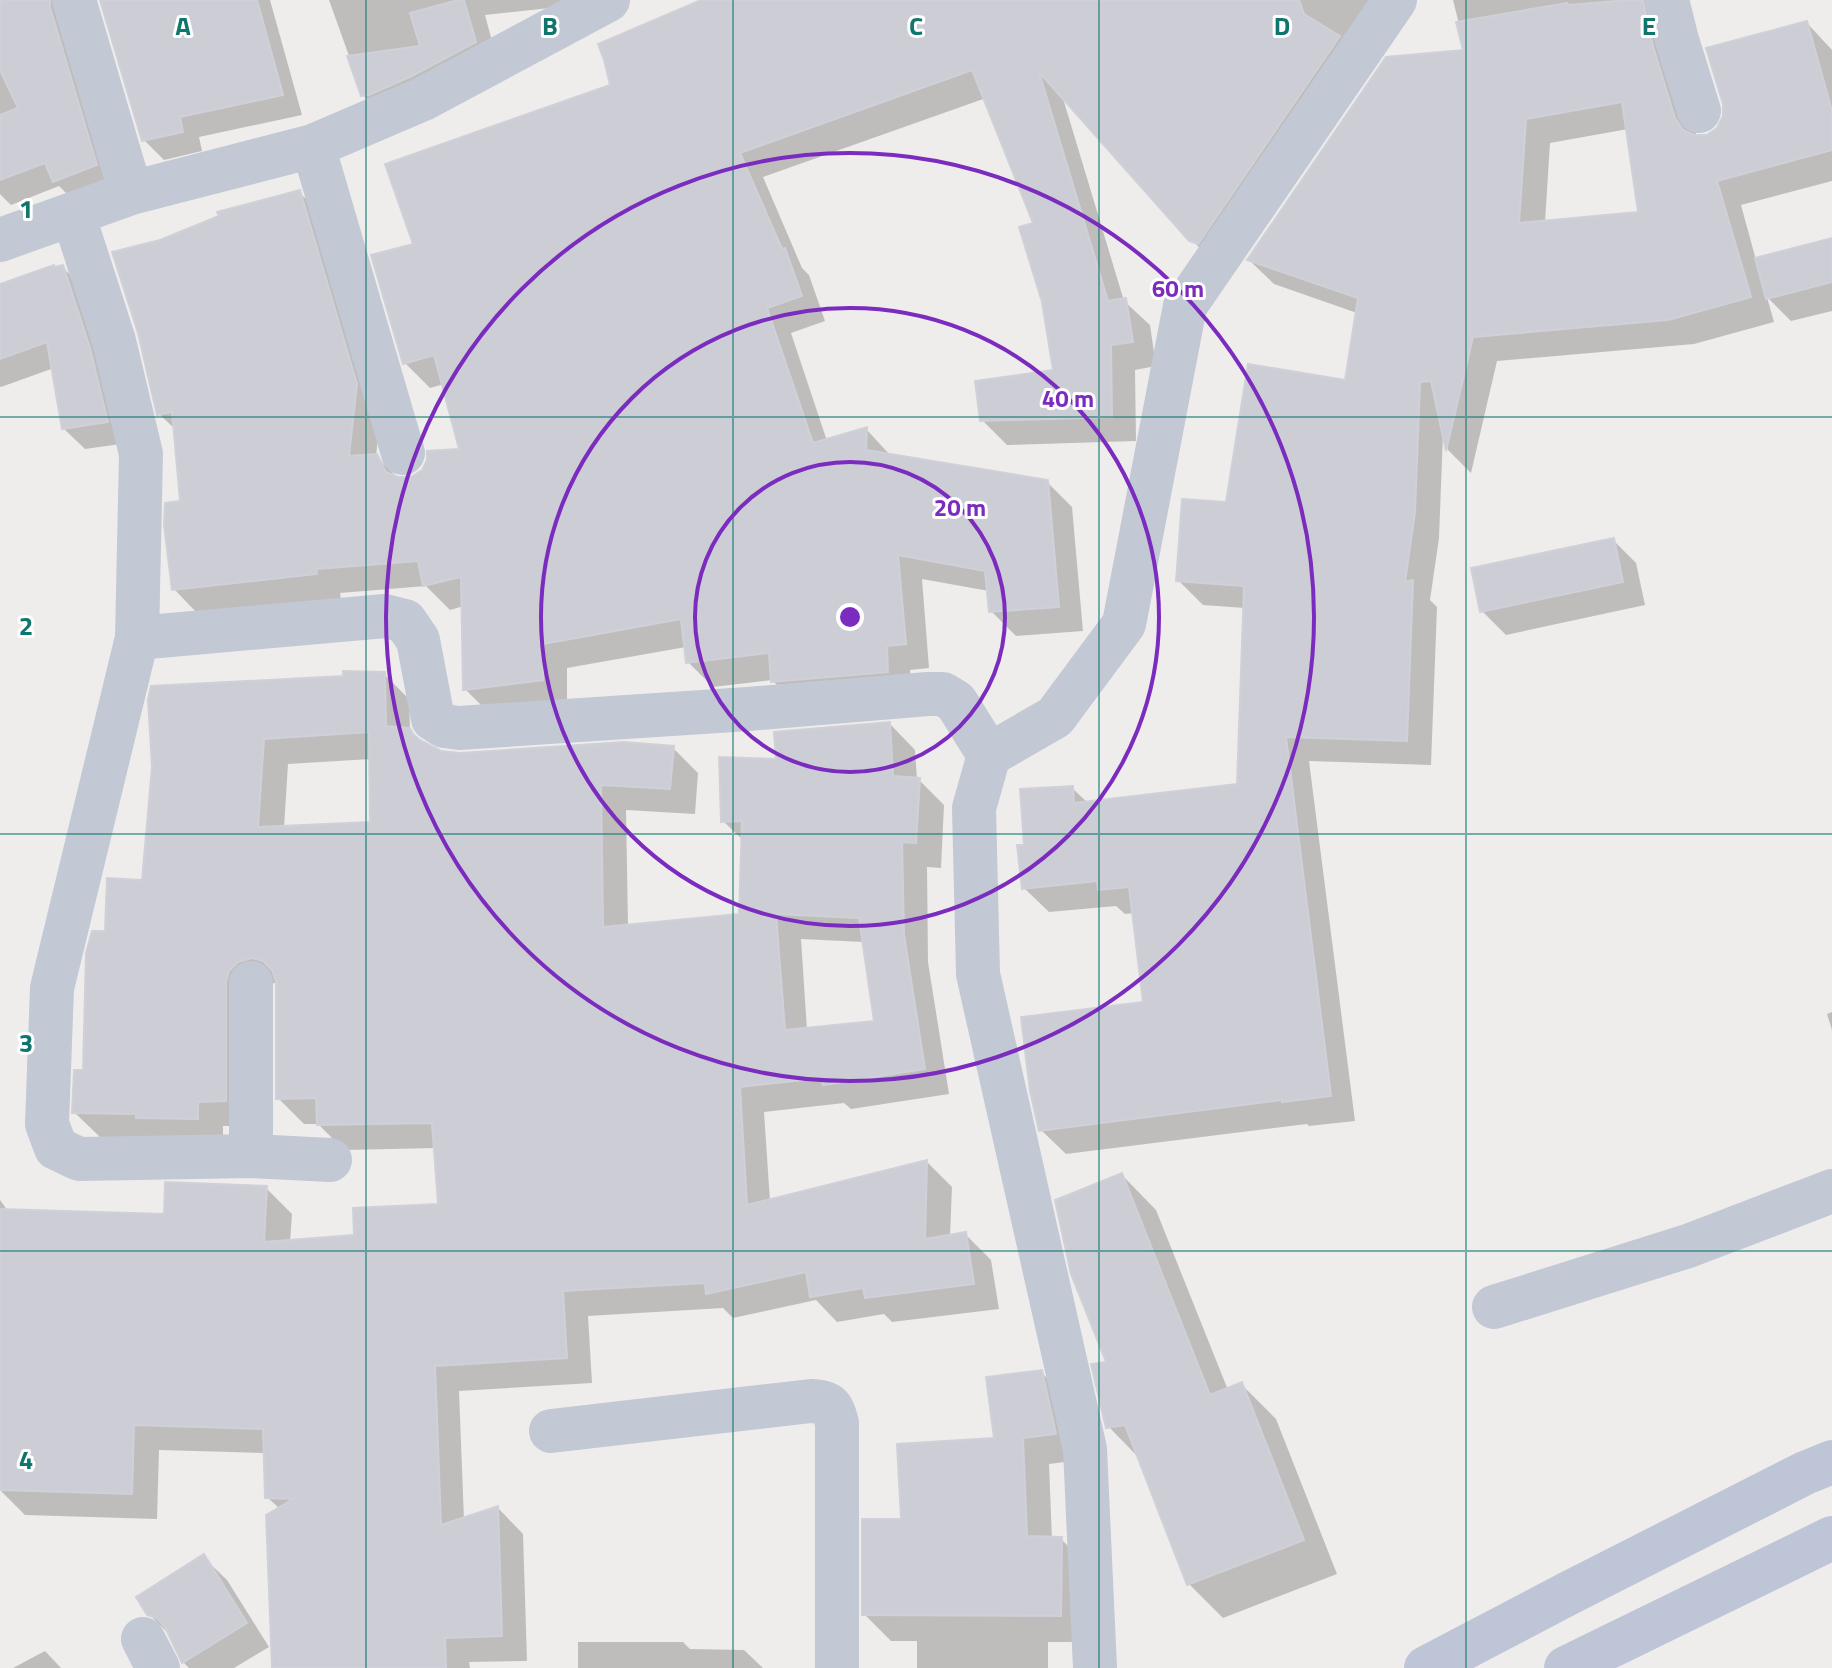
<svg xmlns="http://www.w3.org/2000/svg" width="1832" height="1668" viewBox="0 0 1832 1668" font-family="'Titillium Web',sans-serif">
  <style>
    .shadow { fill: #0003; fill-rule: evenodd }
    .building { fill: #cccdd5; stroke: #d0d1d8; stroke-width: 2; fill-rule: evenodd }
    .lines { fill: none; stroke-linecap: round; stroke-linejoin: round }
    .street { stroke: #c2c8d4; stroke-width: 44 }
    .secondary { stroke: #bec5d6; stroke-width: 44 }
    .grid { fill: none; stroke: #0f766e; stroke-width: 2; stroke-opacity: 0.55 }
    .ring { fill: none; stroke: #7b2cbf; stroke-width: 4 }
    .grid-label { font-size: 26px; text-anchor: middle; font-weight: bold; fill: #0f766e; stroke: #fff; stroke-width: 6; stroke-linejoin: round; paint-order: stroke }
    .centre { fill: #7b2cbf; stroke: #fff; stroke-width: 4 }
    .ring-label { font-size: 24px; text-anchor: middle; font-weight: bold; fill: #7b2cbf; stroke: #fff; stroke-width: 6; stroke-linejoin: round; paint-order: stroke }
  </style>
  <rect width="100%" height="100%" fill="#efedec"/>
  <path class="shadow" d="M 0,0 L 79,0 L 117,187 L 76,203 L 59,186 L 11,205 L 0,194 Z
    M 111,0 L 270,0 L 302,115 L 199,137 L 202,151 L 164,160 L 144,140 Z
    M 329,0 L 625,0 L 485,15 L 499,67 L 387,119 L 363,95 Z
    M 707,0 L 1410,0 L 1216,265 L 1191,239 L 1062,95 L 1124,301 L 1150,325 L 1156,366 L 1135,370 L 1136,441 L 1007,445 L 982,420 L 1055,372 L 1035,224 L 986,98 L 763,177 L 802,268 L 809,275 L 825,321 L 791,333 L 827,441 L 867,430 L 891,456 L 1047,482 L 1072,507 L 1083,631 L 1016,636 L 991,611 L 989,591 L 922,579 L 929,668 L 910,670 L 912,696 L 798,706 L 772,680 L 713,687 L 688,662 L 686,647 L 567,668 L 567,704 L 490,714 L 465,689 L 464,606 L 450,610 L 426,586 L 340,593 L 341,599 L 198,614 L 174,589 L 182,503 L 176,430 L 159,414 L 161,242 L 299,192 L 324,217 L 381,410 L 376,456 L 399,479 L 411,479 L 462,451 L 444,384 L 430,388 L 405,363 L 415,245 L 613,86 Z
    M 1453,0 L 1667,0 L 1677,73 L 1697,137 L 1708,137 L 1719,129 L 1807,23 L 1832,50 L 1832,181 L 1741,205 L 1756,260 L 1832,240 L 1832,311 L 1791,321 L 1767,297 L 1774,322 L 1694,344 L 1497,361 L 1471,473 L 1448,450 L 1445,434 L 1443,434 L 1439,538 L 1430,600 L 1437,607 L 1431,765 L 1309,761 L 1355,1121 L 1309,1126 L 1307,1124 L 1066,1154 L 1041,1130 L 1145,1004 L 1134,913 L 1125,914 L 1116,906 L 1049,912 L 1024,888 L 1026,846 L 1072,788 L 1088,803 L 1239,785 L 1245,608 L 1203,605 L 1178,580 L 1228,504 L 1347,382 L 1357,313 L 1274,284 L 1249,260 L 1466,52 ZM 1628,129 L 1640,214 L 1545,222 L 1550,143 Z
    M 62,267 L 84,288 L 128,443 L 85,449 L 63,428 L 54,368 L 1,387 L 0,386 L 0,287 Z
    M 1613,540 L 1636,563 L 1645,605 L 1506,635 L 1482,611 Z
    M 384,674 L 409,699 L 410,730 L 424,745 L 439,753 L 460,755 L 673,748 L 698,773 L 695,814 L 626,810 L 628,926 L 740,916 L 744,841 L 723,821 L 778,761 L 890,724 L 915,750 L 917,780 L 919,780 L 944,805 L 941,868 L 927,867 L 928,962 L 949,1094 L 851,1109 L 844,1103 L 764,1112 L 770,1201 L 927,1162 L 952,1187 L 950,1237 L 965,1234 L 991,1260 L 999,1309 L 892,1322 L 884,1314 L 837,1322 L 816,1300 L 733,1318 L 723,1308 L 588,1316 L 592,1383 L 459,1391 L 464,1520 L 498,1508 L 523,1534 L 527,1661 L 469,1662 L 470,1668 L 274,1668 L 280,1509 L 267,1497 L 266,1453 L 159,1450 L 157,1519 L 25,1515 L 0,1490 L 0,1200 L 8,1211 L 166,1216 L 266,1188 L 292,1214 L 290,1242 L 356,1237 L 440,1206 L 436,1148 L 344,1150 L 318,1124 L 304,1124 L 278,1098 L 278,982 L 265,986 L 251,1126 L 223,1126 L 223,1144 L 100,1137 L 74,1112 L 85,1072 L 107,933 L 144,882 L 154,767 ZM 371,759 L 372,824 L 284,828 L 288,764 ZM 801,939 L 864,942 L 877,1023 L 807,1030 Z
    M 1832,1012 L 1832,1030 L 1827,1014 Z
    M 1122,1175 L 1156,1210 L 1228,1390 L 1242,1385 L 1276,1419 L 1337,1574 L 1223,1618 L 1189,1584 L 1141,1460 L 1108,1426 L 1109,1364 Z
    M 1041,1372 L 1068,1399 L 1081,1460 L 1049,1464 L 1052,1539 L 1061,1539 L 1088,1566 L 1087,1642 L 1048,1642 L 1048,1668 L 917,1668 L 917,1641 L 891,1641 L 864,1614 L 903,1521 L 996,1440 Z
    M 203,1557 L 227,1580 L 269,1647 L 234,1668 L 189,1668 L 183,1662 L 171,1636 L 149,1614 Z
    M 578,1642 L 683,1642 L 690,1649 L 744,1650 L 763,1668 L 578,1668 Z
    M 45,1651 L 61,1668 L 13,1668 Z"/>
  <path class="building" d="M 0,0 L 50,0 L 50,7 L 97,165 L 53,182 L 45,163 L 0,180 L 0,115 L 18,108 L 0,70 Z
    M 100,0 L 257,0 L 283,95 L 180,117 L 183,132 L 142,141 Z
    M 458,0 L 464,0 L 476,42 L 412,76 L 369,95 L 361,96 L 347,56 L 420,46 L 410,13 Z
    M 701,0 L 1299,0 L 1304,14 L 1340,36 L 1198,244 L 1189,241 L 1039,72 L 1108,301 L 1126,298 L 1133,342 L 1111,345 L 1112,417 L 980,421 L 975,381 L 1053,370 L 1042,302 L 1019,227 L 1033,223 L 972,70 L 740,153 L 782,249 L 785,248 L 802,296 L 767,308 L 813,443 L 867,427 L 866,450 L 1048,480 L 1059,607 L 989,612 L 985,571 L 898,555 L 906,644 L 887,646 L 888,672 L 771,682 L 769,653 L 686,663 L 681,619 L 543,644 L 543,680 L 463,690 L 461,577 L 423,586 L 418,561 L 316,569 L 317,574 L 172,590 L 164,525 L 165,503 L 180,501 L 172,412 L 157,415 L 138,333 L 112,252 L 160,240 L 219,216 L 217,212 L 300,190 L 357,384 L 349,456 L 377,454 L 386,472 L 398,477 L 411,477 L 422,470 L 427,460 L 427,451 L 459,449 L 434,355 L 403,364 L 371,255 L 413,244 L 385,164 L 610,85 L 604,60 L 598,44 Z
    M 1629,0 L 1643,0 L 1653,46 L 1675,118 L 1683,130 L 1694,135 L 1707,135 L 1717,128 L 1723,116 L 1723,104 L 1706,48 L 1807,21 L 1832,111 L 1832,150 L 1717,181 L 1751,297 L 1668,320 L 1473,337 L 1446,451 L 1431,381 L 1420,382 L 1415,512 L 1405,582 L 1413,580 L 1407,741 L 1286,737 L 1331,1096 L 1282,1102 L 1282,1100 L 1039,1131 L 1030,1091 L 1021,1017 L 1143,1002 L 1129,887 L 1098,890 L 1097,881 L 1022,889 L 1017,845 L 1024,845 L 1020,789 L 1073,786 L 1074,803 L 1237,784 L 1244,586 L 1176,581 L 1182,499 L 1226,502 L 1248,364 L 1345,380 L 1358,298 L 1247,260 L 1386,57 L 1463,50 L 1456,22 L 1567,3 L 1568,5 ZM 1622,102 L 1638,212 L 1519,223 L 1526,119 Z
    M 1832,238 L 1832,282 L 1766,299 L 1755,258 Z
    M 54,265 L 55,267 L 63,265 L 90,348 L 108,422 L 62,429 L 47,342 L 0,359 L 0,284 Z
    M 1614,538 L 1623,582 L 1480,612 L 1471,568 Z
    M 343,671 L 385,672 L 386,726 L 410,728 L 413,734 L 420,740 L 441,751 L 460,753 L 624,742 L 674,746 L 670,789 L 601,785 L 603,927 L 739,914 L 742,821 L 721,822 L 719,757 L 776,759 L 774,732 L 890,722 L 893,776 L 920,778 L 916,843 L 902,842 L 904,935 L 925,1069 L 823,1085 L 822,1078 L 740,1087 L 747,1205 L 927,1160 L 925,1239 L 966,1232 L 974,1284 L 865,1298 L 863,1288 L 810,1297 L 806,1272 L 706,1294 L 705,1283 L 563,1291 L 567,1358 L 435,1366 L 441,1525 L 498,1506 L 502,1636 L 445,1638 L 446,1668 L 272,1668 L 266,1515 L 293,1499 L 265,1498 L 263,1429 L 134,1425 L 132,1494 L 0,1490 L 0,1209 L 164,1214 L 165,1182 L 267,1186 L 264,1242 L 354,1235 L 353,1208 L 438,1204 L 432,1123 L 317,1125 L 316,1098 L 276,1099 L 276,982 L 272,970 L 263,961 L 252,958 L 238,962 L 229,971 L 226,982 L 226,1101 L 198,1102 L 198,1119 L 136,1118 L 136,1114 L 72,1113 L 74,1070 L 83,1070 L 86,953 L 92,931 L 105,931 L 107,878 L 142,880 L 152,767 L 148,700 L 151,686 L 343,676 ZM 369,732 L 370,822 L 258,827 L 264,739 ZM 776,914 L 859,918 L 874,1021 L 785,1030 Z
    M 1122,1173 L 1210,1395 L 1242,1382 L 1304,1540 L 1187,1585 L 1125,1425 L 1106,1428 L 1091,1364 L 1106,1362 L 1071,1274 L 1055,1200 Z
    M 1042,1370 L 1056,1434 L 1023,1438 L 1027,1536 L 1062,1537 L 1061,1616 L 862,1615 L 862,1519 L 901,1519 L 897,1444 L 994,1438 L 986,1377 Z
    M 204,1554 L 247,1623 L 182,1663 L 165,1627 L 157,1618 L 147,1615 L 136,1597 Z"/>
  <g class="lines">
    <path class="street" d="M 74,0 L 131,193
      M 1667,0 L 1677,40 L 1699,111
      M 313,146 L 403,453
      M 73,214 L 114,341 L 141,454 L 137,638 L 52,988 L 47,1124 L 56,1148 L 79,1159 L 251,1156 L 330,1160
      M 0,240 L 131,193 L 313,146 L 423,99 L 608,0
      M 137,638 L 385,616 L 405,621 L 418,640 L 433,719 L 444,726 L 459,728 L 748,709 L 928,694 L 943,694 L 956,702 L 989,755
      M 251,1156 L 251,983
      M 1494,1307 L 1688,1246 L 1832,1191
      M 551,1431 L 811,1401 C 830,1402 832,1405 837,1423 L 837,1668
      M 143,1639 L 158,1668
      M 1095,1668 L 1085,1449 L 978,974 L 974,808 L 989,755 L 1055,717 L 1124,624 L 1185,306 L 1395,0"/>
    <path class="secondary" d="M 1426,1668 L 1569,1593 L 1805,1473 L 1832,1462
      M 1566,1668 L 1832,1538"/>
  </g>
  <path class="grid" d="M 366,0 L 366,1668M 733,0 L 733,1668M 1099,0 L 1099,1668M 1466,0 L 1466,1668M 0,417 L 1832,417M 0,834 L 1832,834M 0,1251 L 1832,1251"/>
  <g class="ring">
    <circle cx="850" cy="617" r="155"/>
    <circle cx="850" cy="617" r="309"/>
    <circle cx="850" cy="617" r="464"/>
  </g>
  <g class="grid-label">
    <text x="183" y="35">A</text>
    <text x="550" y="35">B</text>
    <text x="916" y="35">C</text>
    <text x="1282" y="35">D</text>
    <text x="1649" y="35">E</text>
    <text x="26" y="218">1</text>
    <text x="26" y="635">2</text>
    <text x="26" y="1052">3</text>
    <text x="26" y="1469">4</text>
  </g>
  <circle cx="850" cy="617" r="12" class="centre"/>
  <g class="ring-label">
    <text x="1178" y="297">60 m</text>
    <text x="1068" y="407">40 m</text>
    <text x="960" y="516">20 m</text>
  </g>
</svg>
